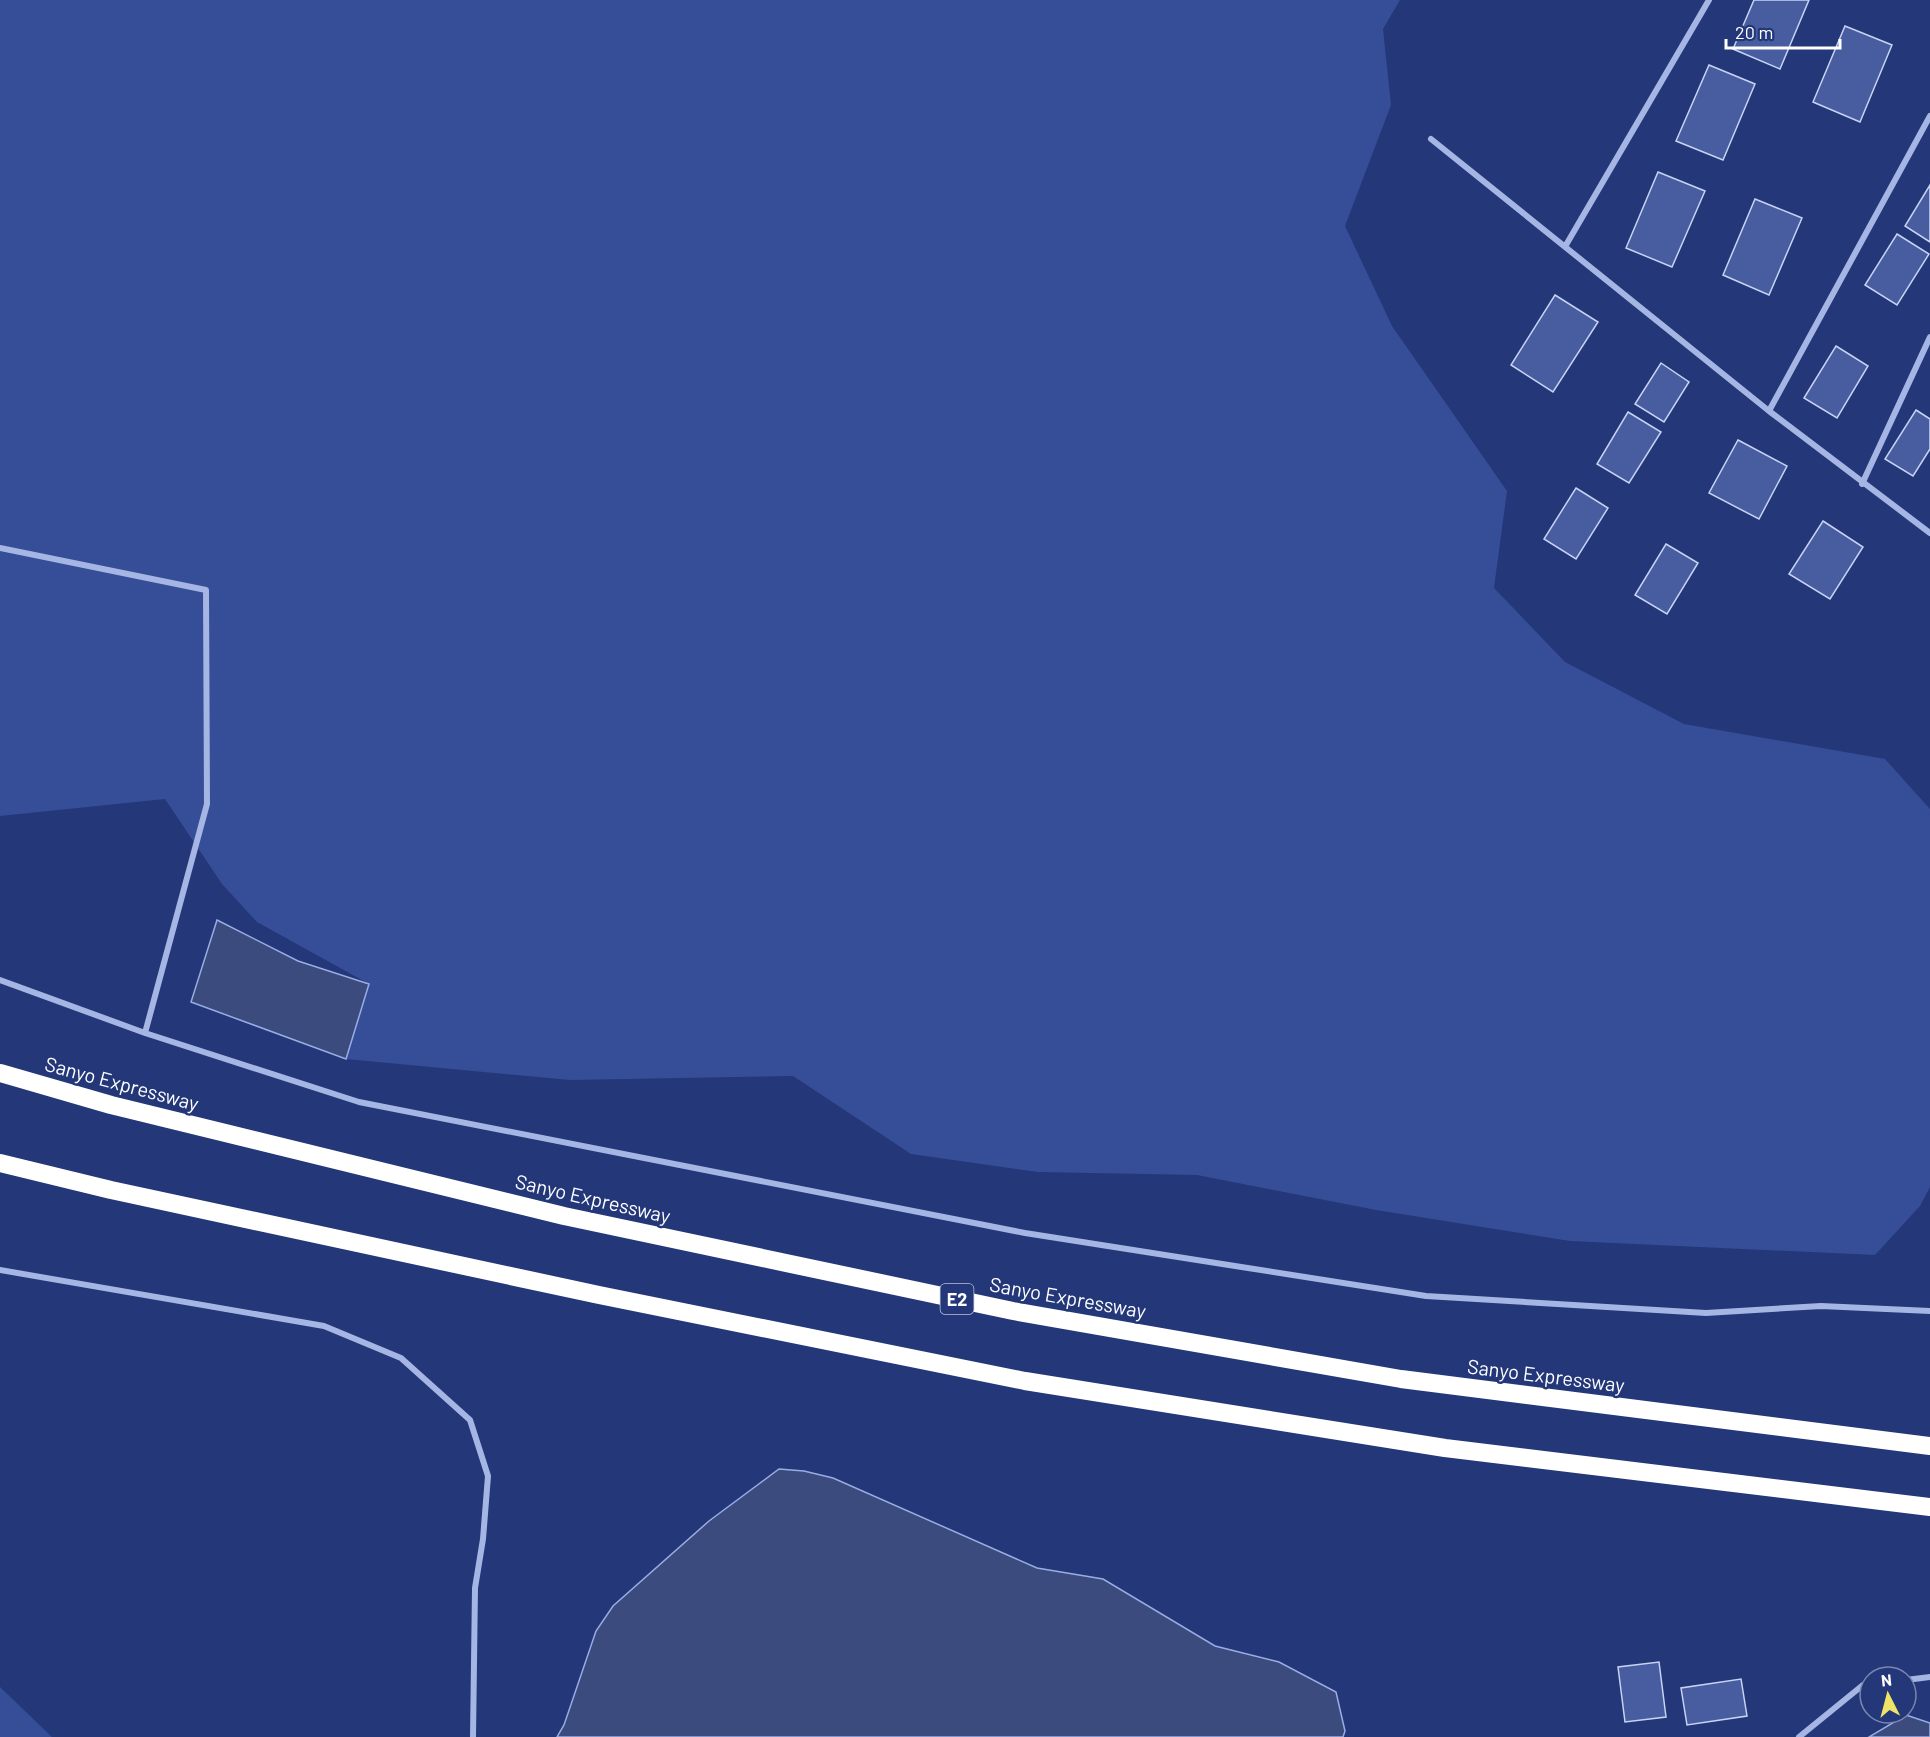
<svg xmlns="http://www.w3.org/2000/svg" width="1930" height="1737" viewBox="0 0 1930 1737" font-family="Barlow,sans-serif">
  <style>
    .green { fill: #364e97 }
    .water { fill: #3c4b7d; stroke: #99ade5; stroke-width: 1.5 }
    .building { fill: #475da0; stroke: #c8d3f4; stroke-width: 1.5 }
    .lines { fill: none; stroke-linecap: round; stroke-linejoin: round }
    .minor { stroke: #a5b5e4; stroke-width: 6 }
    .motorway { stroke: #fff; stroke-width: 18 }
    .labels { text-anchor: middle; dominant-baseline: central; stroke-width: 5; stroke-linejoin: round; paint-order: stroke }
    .shield { fill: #233779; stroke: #bdc3d7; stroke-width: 1.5 }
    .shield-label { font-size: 18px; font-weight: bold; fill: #fff }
    .street-label { font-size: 20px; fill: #fff; stroke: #233779 }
  </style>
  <rect width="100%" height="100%" fill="#233779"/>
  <path class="green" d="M 0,0 L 1400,0 L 1383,29 L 1391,105 L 1345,226 L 1392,326 L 1507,491 L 1494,588 L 1565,662 L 1684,724 L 1885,759 L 1930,809 L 1930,1187 L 1920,1206 L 1875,1255 L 1570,1241 L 1376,1210 L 1197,1175 L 1038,1172 L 911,1154 L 793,1076 L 570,1080 L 346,1059 L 369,984 L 257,922 L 222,884 L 165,799 L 0,816 Z
    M 0,1687 L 52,1737 L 0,1737 Z"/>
  <path class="water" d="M 217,920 L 298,961 L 369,984 L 346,1059 L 191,1002 Z
    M 779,1469 L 804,1471 L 833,1478 L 1037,1568 L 1103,1579 L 1215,1646 L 1279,1662 L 1336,1692 L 1345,1731 L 1343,1737 L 557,1737 L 564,1725 L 596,1631 L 613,1606 L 709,1521 Z
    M 1906,1715 L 1930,1723 L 1930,1737 L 1869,1737 Z"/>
  <path class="building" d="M 1754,0 L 1809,0 L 1780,69 L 1733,49 Z
    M 1845,26 L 1892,45 L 1860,122 L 1813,102 Z
    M 1709,65 L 1755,84 L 1723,160 L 1676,141 Z
    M 1658,172 L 1705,191 L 1672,267 L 1626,248 Z
    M 1930,185 L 1930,242 L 1905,226 Z
    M 1755,199 L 1802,218 L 1769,295 L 1723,275 Z
    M 1897,234 L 1929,254 L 1897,305 L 1865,285 Z
    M 1555,295 L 1598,322 L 1553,392 L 1511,365 Z
    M 1836,346 L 1868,366 L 1837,418 L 1804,398 Z
    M 1661,363 L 1689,382 L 1664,422 L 1635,404 Z
    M 1916,410 L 1930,419 L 1930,449 L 1913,476 L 1885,459 Z
    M 1628,412 L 1661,432 L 1629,483 L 1597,464 Z
    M 1738,440 L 1787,466 L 1759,519 L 1709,493 Z
    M 1576,488 L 1608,508 L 1576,559 L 1544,539 Z
    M 1823,521 L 1863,547 L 1830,599 L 1789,574 Z
    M 1666,544 L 1698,563 L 1667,614 L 1635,595 Z
    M 1659,1662 L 1666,1717 L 1625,1722 L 1618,1667 Z
    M 1741,1679 L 1747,1716 L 1687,1725 L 1681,1688 Z"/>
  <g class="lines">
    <path class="minor" d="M 1431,139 L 1769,411 L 1930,533
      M 1566,245 L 1709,0
      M 1769,411 L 1930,116
      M 1862,484 L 1930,337
      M 0,548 L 206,590 L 207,804 L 145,1033
      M 0,980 L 145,1033 L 359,1102 L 1025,1233 L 1426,1296 L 1706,1313 L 1821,1306 L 1930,1311
      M 0,1270 L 324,1326 L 401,1358 L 470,1420 L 488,1476 L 483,1539 L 475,1588 L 473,1737
      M 1906,1680 L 1930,1677
      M 1799,1737 L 1863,1685 L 1870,1684"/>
    <path class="motorway" d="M 0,1073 L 111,1105 L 564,1216 L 1013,1311 L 1401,1379 L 1930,1446
      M 0,1163 L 111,1190 L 599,1295 L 1025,1381 L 1445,1448 L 1930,1507"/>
  </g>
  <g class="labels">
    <rect class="shield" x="940.5" y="1284" width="33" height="30" rx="4.5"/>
    <g class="shield-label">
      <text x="957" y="1299">E2</text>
    </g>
    <g class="street-label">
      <text transform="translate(122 1083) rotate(15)">Sanyo Expressway</text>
      <text transform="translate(593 1198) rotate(13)">Sanyo Expressway</text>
      <text transform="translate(1068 1297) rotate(10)">Sanyo Expressway</text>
      <text transform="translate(1546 1375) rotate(7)">Sanyo Expressway</text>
    </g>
  </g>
  <g transform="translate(1888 1695) rotate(354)"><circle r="28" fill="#233779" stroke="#7b87af" stroke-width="1.5"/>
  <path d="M0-4.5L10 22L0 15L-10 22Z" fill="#efe468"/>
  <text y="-9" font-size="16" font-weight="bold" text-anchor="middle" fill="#ffffff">N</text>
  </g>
  <path d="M1726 39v9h114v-9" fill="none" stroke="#ffffff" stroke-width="3"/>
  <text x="1735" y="39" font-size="18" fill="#ffffff" stroke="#233779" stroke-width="4.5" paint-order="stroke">20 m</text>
</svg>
